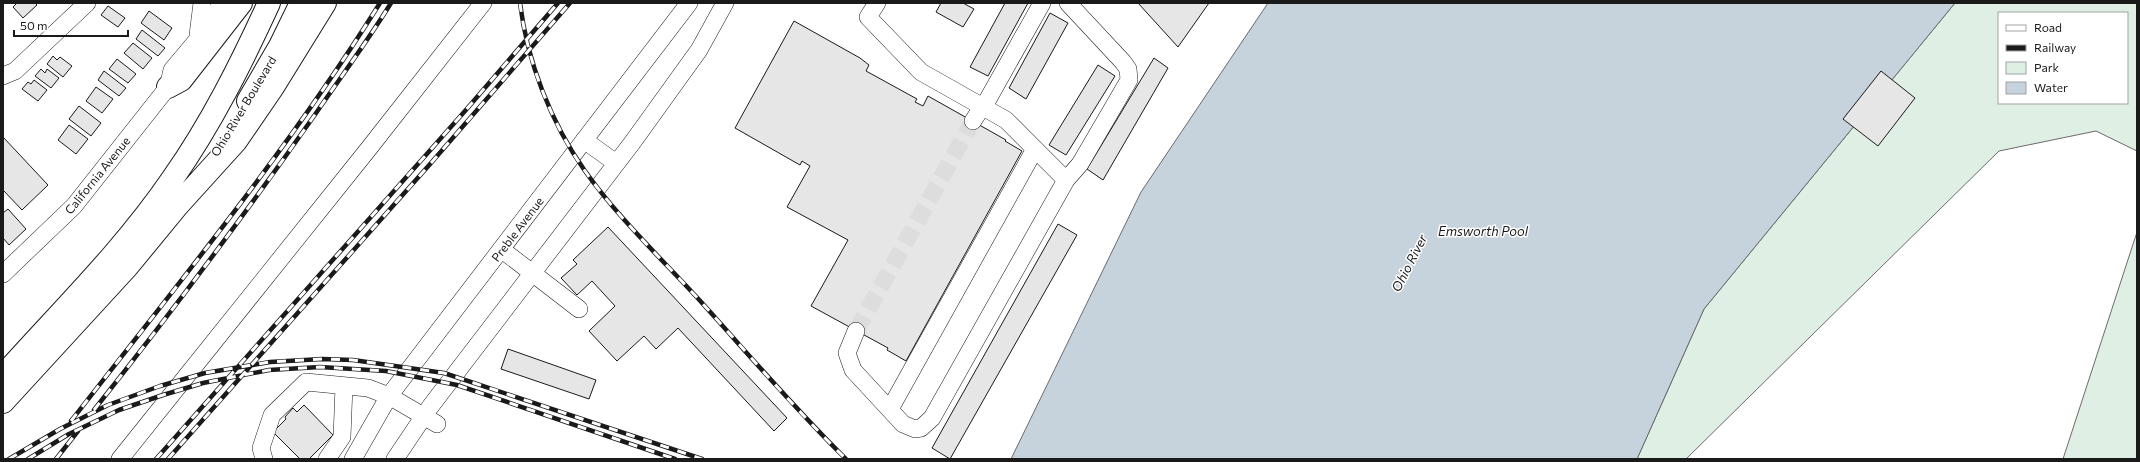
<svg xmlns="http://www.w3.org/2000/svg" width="2140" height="462" viewBox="0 0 2140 462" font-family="Commissioner,sans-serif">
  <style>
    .green { fill: #e0efe3; stroke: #6a6a6a; fill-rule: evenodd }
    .water { fill: #c6d2dc; stroke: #6a6a6a }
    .building { fill: #e6e6e6; stroke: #1a1a1a }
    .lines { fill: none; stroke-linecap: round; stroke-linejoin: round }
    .minor-tunnel { stroke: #ddd; stroke-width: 17; stroke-dasharray: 17 8; stroke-linecap: butt }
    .minor-casing { stroke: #1a1a1a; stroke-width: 18 }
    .highway-casing { stroke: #1a1a1a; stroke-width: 24 }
    .minor { stroke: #fff; stroke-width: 17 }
    .highway { stroke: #fff; stroke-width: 22 }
    .rail-casing { stroke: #1a1a1a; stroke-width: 4.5 }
    .rail { stroke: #fff; stroke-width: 3; stroke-dasharray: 9; stroke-linecap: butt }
    .labels { text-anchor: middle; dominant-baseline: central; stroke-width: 3; stroke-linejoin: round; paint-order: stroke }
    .street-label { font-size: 12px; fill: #1a1a1a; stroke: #fff }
    .water-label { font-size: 13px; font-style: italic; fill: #1a1a1a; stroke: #fff }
  </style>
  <rect width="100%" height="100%" fill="#fff"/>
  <path class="green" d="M 1955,3 L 2137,3 L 2137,151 L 2096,131 L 1999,151 L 1686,459 L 1637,459 L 1704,309 ZM 1999,13 L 2127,13 L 2127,103 L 1999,103 Z
    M 2137,232 L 2137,459 L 2063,459 Z"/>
  <path class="water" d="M 1268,3 L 1955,3 L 1704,309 L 1637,459 L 1011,459 L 1141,192 Z"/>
  <path class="building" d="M 17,3 L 35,3 L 37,5 L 23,18 L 13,7 Z
    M 941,3 L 963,3 L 974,9 L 963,27 L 936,12 Z
    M 1005,3 L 1028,3 L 988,76 L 970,67 Z
    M 1138,3 L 1209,3 L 1178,47 Z
    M 108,6 L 125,18 L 118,27 L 101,15 Z
    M 149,11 L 172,28 L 164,40 L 141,23 Z
    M 1050,13 L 1068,23 L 1026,99 L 1009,88 Z
    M 794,21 L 860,58 L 869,65 L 866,71 L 917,99 L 915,102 L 923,106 L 928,96 L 1006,140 L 1005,141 L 1022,151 L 906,361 L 887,350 L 888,348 L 811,306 L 848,240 L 787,207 L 810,166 L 802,161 L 800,165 L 735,128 Z
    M 142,30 L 165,48 L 158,56 L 136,39 Z
    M 133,43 L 152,58 L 143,69 L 124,53 Z
    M 53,56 L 57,60 L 60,57 L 72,66 L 63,77 L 47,64 Z
    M 1154,58 L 1168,68 L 1103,180 L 1087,169 Z
    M 117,59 L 136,74 L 128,83 L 109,69 Z
    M 1098,65 L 1115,76 L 1066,155 L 1049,145 Z
    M 41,69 L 45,73 L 47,69 L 59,78 L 51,88 L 35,76 Z
    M 104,71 L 126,88 L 119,96 L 98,80 Z
    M 1881,71 L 1915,98 L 1878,146 L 1843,119 Z
    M 34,80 L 47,90 L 38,101 L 22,89 L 28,82 L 31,84 Z
    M 96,87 L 113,99 L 102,113 L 86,101 Z
    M 79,106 L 101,123 L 91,136 L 69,119 Z
    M 69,125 L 88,139 L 76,154 L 58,140 Z
    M 3,137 L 48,185 L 22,210 L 3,190 Z
    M 8,209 L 26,229 L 9,245 L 3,238 L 3,213 Z
    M 1058,224 L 1077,235 L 950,459 L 932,448 Z
    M 608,227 L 787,418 L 774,431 L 678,328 L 656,349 L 644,336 L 617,361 L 589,331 L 615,306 L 592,281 L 577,295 L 561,278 L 577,264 L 573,260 Z
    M 508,349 L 596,380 L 589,399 L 501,369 Z
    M 304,405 L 333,435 L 309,459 L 300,459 L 273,432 L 286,419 L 285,417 L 293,408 L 297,412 Z"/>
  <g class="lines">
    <path class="minor-tunnel" d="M 856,331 L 973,121"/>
    <g class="minor-casing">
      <path id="minor" d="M 877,3 L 868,17 L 921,72 L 1006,120 L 1066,180
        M 198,35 L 202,3
        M 3,76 L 15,71 L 87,3
        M 983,108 L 1042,3
        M 973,121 L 982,107
        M 584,140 L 616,163
        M 501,249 L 579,309
        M 3,274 L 74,206 L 168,87 L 172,70 L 198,39 L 222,3
        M 856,331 L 847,353 L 853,370 L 903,424 L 915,429 L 921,428 L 932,418 L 1066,180 L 1080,164 L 1129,80 L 1128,69 L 1123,62 L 1068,3
        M 890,409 L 1035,149
        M 120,459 L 370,147 L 483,3
        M 264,459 L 261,448 L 272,415 L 306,382 L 368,388 L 389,396 L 437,424
        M 327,459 L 342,437 L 344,386
        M 353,459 L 389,396 L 689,3
        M 395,459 L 430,407 L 632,143 L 699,50 L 725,3"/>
    </g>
    <g class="highway-casing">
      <path id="highway" d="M 168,87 L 181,80 L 241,3
        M 248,101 L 280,46 L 301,3
        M 3,376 C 61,311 124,250 173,178 C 211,124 241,64 269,3
        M 3,402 L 127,267 L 178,205 L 236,141 L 273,87 L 325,3"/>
    </g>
    <use href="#minor" class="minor"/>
    <use href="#highway" class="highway"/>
    <g class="rail-casing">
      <path id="rail" d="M 520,3 C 527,61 551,123 585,171 C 619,219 663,260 703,304 C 750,356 796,410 846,459
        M 94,410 C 170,314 244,216 314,116 C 340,78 367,42 391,3
        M 71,421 C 178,284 288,150 380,3
        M 9,459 L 60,429 L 108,405 L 160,386 L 205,373 L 270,362 L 322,359 L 353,360 L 444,373 L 702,459
        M 28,459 L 69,434 L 119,410 L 163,395 L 203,383 L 269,370 L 320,367 L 386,371 L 457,385 L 675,459
        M 56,459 L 78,431
        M 156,459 L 465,111 L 558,3
        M 168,459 L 431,163 L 570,3"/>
    </g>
    <use href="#rail" class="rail"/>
  </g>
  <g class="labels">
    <g class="street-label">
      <text transform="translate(243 106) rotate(-59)">Ohio River Boulevard</text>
      <text transform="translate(97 175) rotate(-51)">California Avenue</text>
      <text transform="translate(517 229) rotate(-53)">Preble Avenue</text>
    </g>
    <g class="water-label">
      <text x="1483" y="231">Emsworth Pool</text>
      <text transform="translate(1409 263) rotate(-63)">Ohio River</text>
    </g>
  </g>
  <rect width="2140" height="462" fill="none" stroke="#1a1a1a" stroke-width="8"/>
  <rect x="1998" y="12" width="130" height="92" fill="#ffffff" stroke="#a3a3a3"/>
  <rect x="2006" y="25" width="20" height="6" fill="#ffffff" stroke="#a3a3a3"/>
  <text x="2034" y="32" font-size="12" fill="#1a1a1a">Road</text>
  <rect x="2006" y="45" width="20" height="6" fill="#1a1a1a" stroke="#a3a3a3"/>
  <text x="2034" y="52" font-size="12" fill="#1a1a1a">Railway</text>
  <rect x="2006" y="62" width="20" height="12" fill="#e0efe3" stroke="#a3a3a3"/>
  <text x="2034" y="72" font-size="12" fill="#1a1a1a">Park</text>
  <rect x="2006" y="82" width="20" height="12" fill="#c6d2dc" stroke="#a3a3a3"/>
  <text x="2034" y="92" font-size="12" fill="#1a1a1a">Water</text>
  <path d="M14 30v6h114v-6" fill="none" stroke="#1a1a1a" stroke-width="2"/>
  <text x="20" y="30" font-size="12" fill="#1a1a1a" stroke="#ffffff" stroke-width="3" paint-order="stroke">50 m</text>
</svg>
